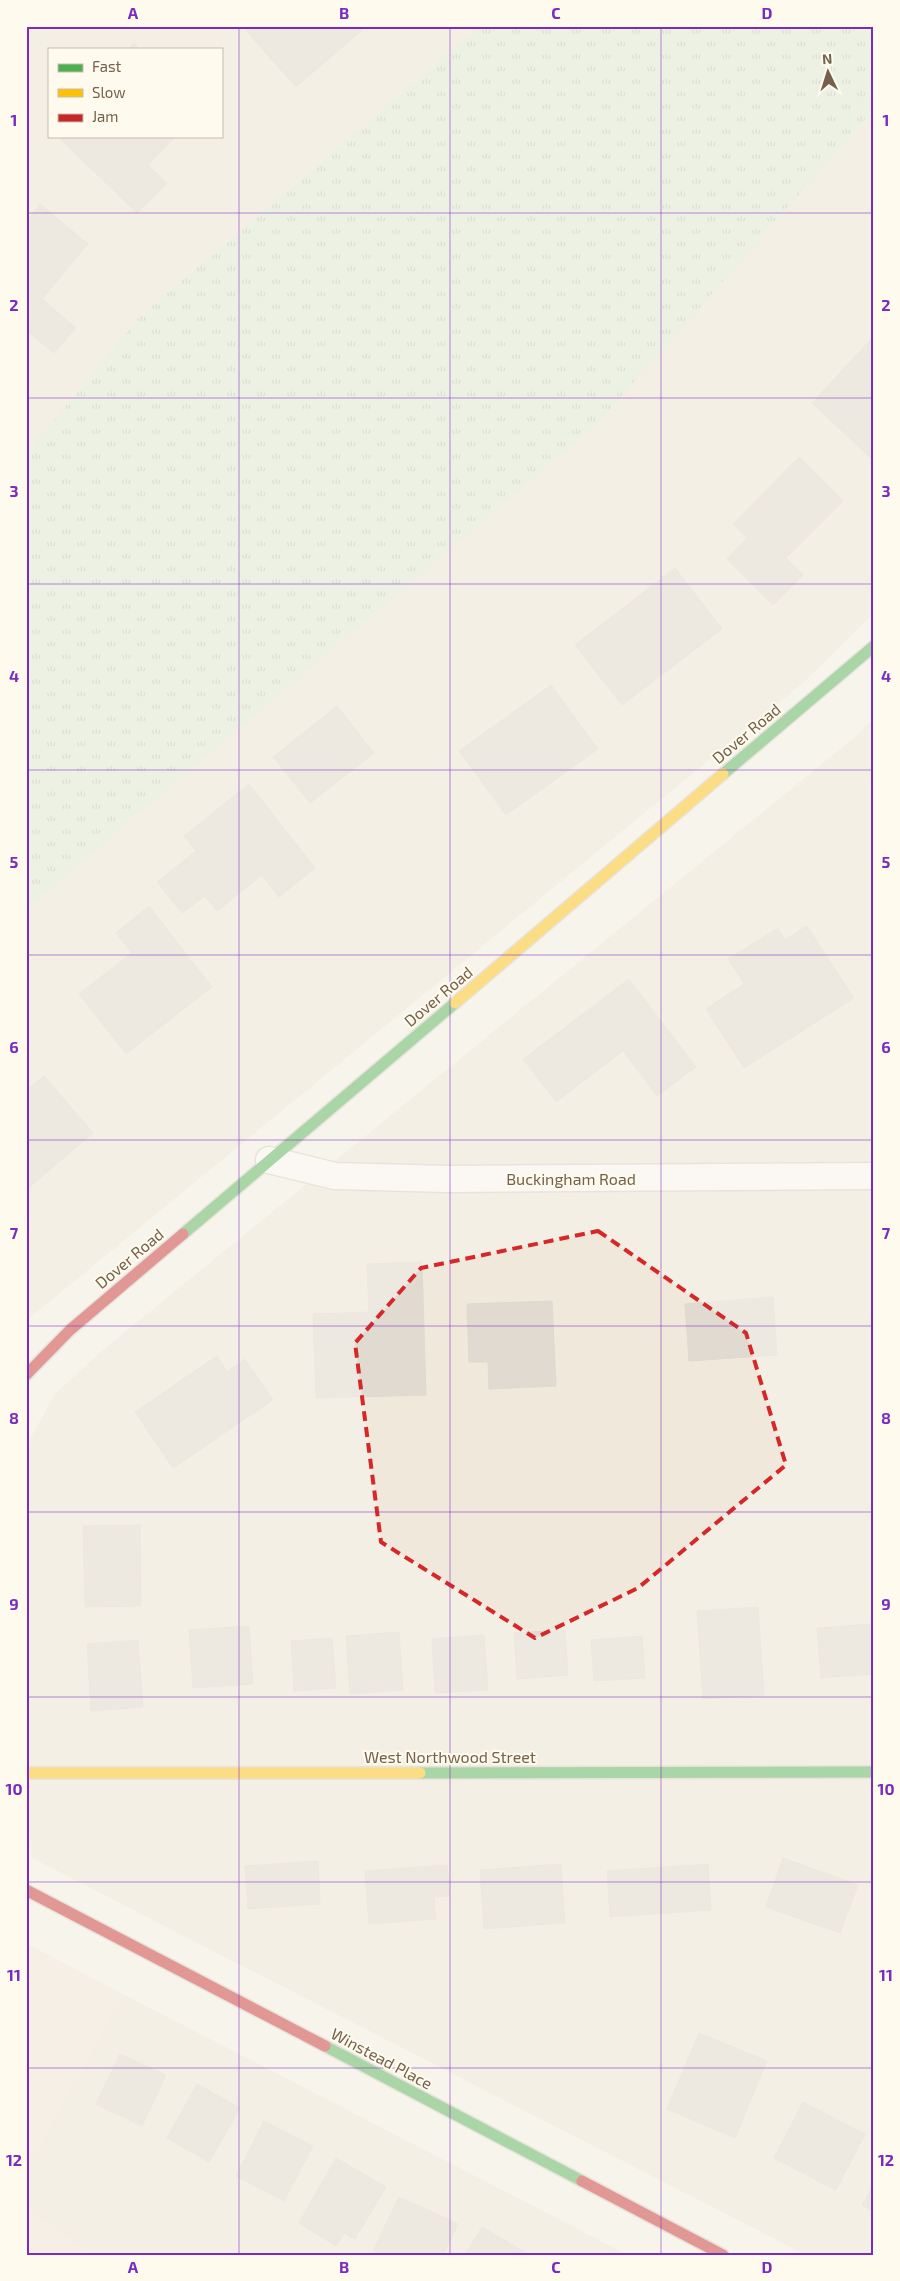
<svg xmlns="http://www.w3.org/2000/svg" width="900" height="2281" viewBox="0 0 900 2281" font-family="'Exo 2',sans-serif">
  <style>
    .residential { fill: #f0e8da; fill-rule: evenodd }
    .commercial { fill: #f4e8dd }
    .grass { fill: url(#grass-tufts) }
    .building { fill: #e1dad1; stroke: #e0d8ce }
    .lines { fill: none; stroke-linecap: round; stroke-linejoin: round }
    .street-casing { stroke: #d6d1ca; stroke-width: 29 }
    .fast-casing { stroke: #d5d0c7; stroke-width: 14 }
    .slow-casing { stroke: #d5d0c7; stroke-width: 14 }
    .jam-casing { stroke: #d5d0c7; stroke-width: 14 }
    .street { stroke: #fefdfc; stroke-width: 26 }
    .fast { stroke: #4caf50; stroke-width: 11 }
    .slow { stroke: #ffc107; stroke-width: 11 }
    .jam { stroke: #c62828; stroke-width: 11 }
    .marked { fill: none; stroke: #d62828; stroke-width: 4; stroke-dasharray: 10 6; stroke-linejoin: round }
    .grid { fill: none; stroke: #7b2cbf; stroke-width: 1; stroke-opacity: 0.55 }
    .labels { text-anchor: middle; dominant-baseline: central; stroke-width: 4; stroke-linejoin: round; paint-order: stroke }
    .street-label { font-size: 16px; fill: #75614c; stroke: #fefaed }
    .neatline { fill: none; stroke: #7b2cbf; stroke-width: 2 }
    .grid-label { font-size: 16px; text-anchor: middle; font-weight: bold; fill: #7b2cbf }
  </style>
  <defs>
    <pattern id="grass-tufts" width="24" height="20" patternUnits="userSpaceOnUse" patternTransform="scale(1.25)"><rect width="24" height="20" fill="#e1eed7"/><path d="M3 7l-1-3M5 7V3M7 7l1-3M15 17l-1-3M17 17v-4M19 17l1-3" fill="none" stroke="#bbc4b1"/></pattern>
  </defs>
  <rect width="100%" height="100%" fill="#f7f4ec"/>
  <path class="residential" d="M 26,26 L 480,26 L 140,316 L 26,454 ZM 49,49 L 221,49 L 221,136 L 49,136 Z
    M 874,109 L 874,613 L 804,682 L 26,1321 L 26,909 L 599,421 Z
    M 874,718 L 874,2255 L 806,2255 L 32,1858 L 26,1801 L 26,1457 L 31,1437 L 56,1393 L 104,1349 L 856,736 Z
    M 123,1994 L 628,2255 L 87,2255 L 88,2253 L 26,2208 L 26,2169 Z"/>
  <path class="commercial" d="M 26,1943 L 123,1994 L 26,2169 Z
    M 26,2208 L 88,2253 L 87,2255 L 26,2255 Z"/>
  <path class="grass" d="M 480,26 L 874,26 L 874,109 L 600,421 L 26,909 L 26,454 L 140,316 Z"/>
  <path class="building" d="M 242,26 L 367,26 L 296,87 Z
    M 134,43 L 139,49 L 129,49 Z
    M 57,136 L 176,136 L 148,165 L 167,183 L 137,213 Z
    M 40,204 L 88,244 L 42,299 L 76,328 L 54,353 L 26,330 L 26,223 Z
    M 874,336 L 874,461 L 812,403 Z
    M 799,457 L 843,501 L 786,558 L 803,575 L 773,605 L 727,559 L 747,538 L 733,524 Z
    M 675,568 L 722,629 L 622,705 L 575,645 Z
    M 551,685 L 598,749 L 506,815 L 459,751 Z
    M 337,706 L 374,753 L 310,803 L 273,757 Z
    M 249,784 L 315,868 L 279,897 L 262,875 L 217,911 L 205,896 L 182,913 L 157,882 L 196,851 L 184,836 Z
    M 149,906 L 212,987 L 126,1054 L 79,994 L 132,953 L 116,933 Z
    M 807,926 L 854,998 L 744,1068 L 706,1009 L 744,984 L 728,959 L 778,928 L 785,940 Z
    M 629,979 L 696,1067 L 657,1096 L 623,1051 L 556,1102 L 523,1059 Z
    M 44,1076 L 93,1133 L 26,1190 L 26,1091 Z
    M 422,1262 L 426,1395 L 316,1398 L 313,1314 L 369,1312 L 367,1264 Z
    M 773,1297 L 777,1355 L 689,1361 L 685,1304 Z
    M 552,1301 L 556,1386 L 489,1389 L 488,1362 L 469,1362 L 467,1304 Z
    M 217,1356 L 227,1372 L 245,1359 L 273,1400 L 173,1468 L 135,1412 Z
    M 140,1525 L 141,1606 L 85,1607 L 83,1526 Z
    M 758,1607 L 764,1695 L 703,1699 L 697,1611 Z
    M 874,1624 L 874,1674 L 821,1678 L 817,1628 Z
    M 249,1626 L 253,1684 L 193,1688 L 189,1630 Z
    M 565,1630 L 568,1675 L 517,1679 L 514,1633 Z
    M 399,1632 L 403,1690 L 350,1694 L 346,1636 Z
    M 484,1635 L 488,1690 L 435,1693 L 432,1639 Z
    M 642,1636 L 645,1678 L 594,1681 L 591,1640 Z
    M 332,1638 L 336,1688 L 294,1691 L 291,1641 Z
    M 138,1640 L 143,1707 L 91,1711 L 87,1644 Z
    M 783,1858 L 858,1885 L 840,1933 L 766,1907 Z
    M 318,1861 L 320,1904 L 248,1909 L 245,1866 Z
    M 561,1864 L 565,1923 L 484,1929 L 480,1870 Z
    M 708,1864 L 711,1910 L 610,1917 L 607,1871 Z
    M 447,1865 L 450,1896 L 434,1897 L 436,1919 L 369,1924 L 365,1871 Z
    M 699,2033 L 767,2061 L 735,2138 L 667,2109 Z
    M 120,2054 L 166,2075 L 142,2126 L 96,2104 Z
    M 197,2084 L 240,2108 L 209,2162 L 167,2138 Z
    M 803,2102 L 865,2134 L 836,2190 L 774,2158 Z
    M 264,2121 L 313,2146 L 284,2201 L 236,2176 Z
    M 336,2158 L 386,2187 L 355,2239 L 344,2233 L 336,2246 L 299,2223 Z
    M 874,2185 L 874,2212 L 862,2205 Z
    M 399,2197 L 458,2224 L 443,2255 L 381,2255 L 373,2251 Z
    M 482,2227 L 526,2253 L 525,2255 L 465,2255 Z"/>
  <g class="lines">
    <g class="street-casing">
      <path id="street" d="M 269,1160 L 335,1176 L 448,1179 L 874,1176"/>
    </g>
    <g class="fast-casing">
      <path id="fast" d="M 723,774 L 874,646
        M 183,1234 L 455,1003
        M 420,1773 L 874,1772
        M 325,2046 L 582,2181"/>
    </g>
    <g class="slow-casing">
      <path id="slow" d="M 455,1003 L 723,774
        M 26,1773 L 420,1773"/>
    </g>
    <g class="jam-casing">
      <path id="jam" d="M 26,1375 L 70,1330 L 183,1234
        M 26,1890 L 325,2046
        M 582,2181 L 723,2255"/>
    </g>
    <use href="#street" class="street"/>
    <use href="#fast" class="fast"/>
    <use href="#slow" class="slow"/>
    <use href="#jam" class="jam"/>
  </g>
  <path d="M0 0H900V2281H0ZM 598,1231 L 746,1333 L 786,1465 L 638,1588 L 535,1638 L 381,1542 L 355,1343 L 421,1268 Z" fill="#f7f4ec" fill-opacity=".55" fill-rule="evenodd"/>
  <path class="marked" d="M 598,1231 L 746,1333 L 786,1465 L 638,1588 L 535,1638 L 381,1542 L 355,1343 L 421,1268 Z"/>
  <path class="grid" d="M 239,26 L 239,2255M 450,26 L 450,2255M 661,26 L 661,2255M 26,213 L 874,213M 26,398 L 874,398M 26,584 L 874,584M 26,770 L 874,770M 26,955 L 874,955M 26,1140 L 874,1140M 26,1326 L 874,1326M 26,1512 L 874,1512M 26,1697 L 874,1697M 26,1882 L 874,1882M 26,2068 L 874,2068"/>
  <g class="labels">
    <g class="street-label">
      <text transform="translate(746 733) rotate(-40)">Dover Road</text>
      <text transform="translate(438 996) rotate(-40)">Dover Road</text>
      <text x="571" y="1178">Buckingham Road</text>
      <text transform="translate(129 1258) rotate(-40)">Dover Road</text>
      <text x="450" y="1756">West Northwood Street</text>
      <text transform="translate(382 2058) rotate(28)">Winstead Place</text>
    </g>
  </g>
  <rect width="900" height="2281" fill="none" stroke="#fefaed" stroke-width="55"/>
  <rect x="48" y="48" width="175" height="90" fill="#fefaed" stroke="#c7bdad"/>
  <rect x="58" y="64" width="25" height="8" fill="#4caf50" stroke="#c7bdad"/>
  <text x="92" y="72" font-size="15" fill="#75614c">Fast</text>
  <rect x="58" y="89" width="25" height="8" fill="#ffc107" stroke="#c7bdad"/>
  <text x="92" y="98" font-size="15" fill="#75614c">Slow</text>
  <rect x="58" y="114" width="25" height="8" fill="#c62828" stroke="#c7bdad"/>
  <text x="92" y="122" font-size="15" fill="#75614c">Jam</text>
  <g transform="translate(828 72) rotate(356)" stroke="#fefaed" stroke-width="4" paint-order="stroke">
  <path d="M0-4L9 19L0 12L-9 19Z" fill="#75614c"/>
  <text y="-8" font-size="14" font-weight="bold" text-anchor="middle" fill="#75614c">N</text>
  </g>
  <rect x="28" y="28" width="844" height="2226" class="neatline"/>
  <g class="grid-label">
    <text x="133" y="19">A</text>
    <text x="344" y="19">B</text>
    <text x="556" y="19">C</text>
    <text x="767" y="19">D</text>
    <text x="14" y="126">1</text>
    <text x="886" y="126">1</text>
    <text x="14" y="311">2</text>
    <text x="886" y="311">2</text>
    <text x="14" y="497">3</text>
    <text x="886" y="497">3</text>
    <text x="14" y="682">4</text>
    <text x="886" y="682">4</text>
    <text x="14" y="868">5</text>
    <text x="886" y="868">5</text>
    <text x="14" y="1053">6</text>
    <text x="886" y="1053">6</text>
    <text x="14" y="1239">7</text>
    <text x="886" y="1239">7</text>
    <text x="14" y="1424">8</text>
    <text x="886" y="1424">8</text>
    <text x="14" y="1610">9</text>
    <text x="886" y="1610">9</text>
    <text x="14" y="1795">10</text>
    <text x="886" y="1795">10</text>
    <text x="14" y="1981">11</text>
    <text x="886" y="1981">11</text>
    <text x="14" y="2166">12</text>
    <text x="886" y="2166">12</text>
    <text x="133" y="2273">A</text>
    <text x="344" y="2273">B</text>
    <text x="556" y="2273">C</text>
    <text x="767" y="2273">D</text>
  </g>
</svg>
